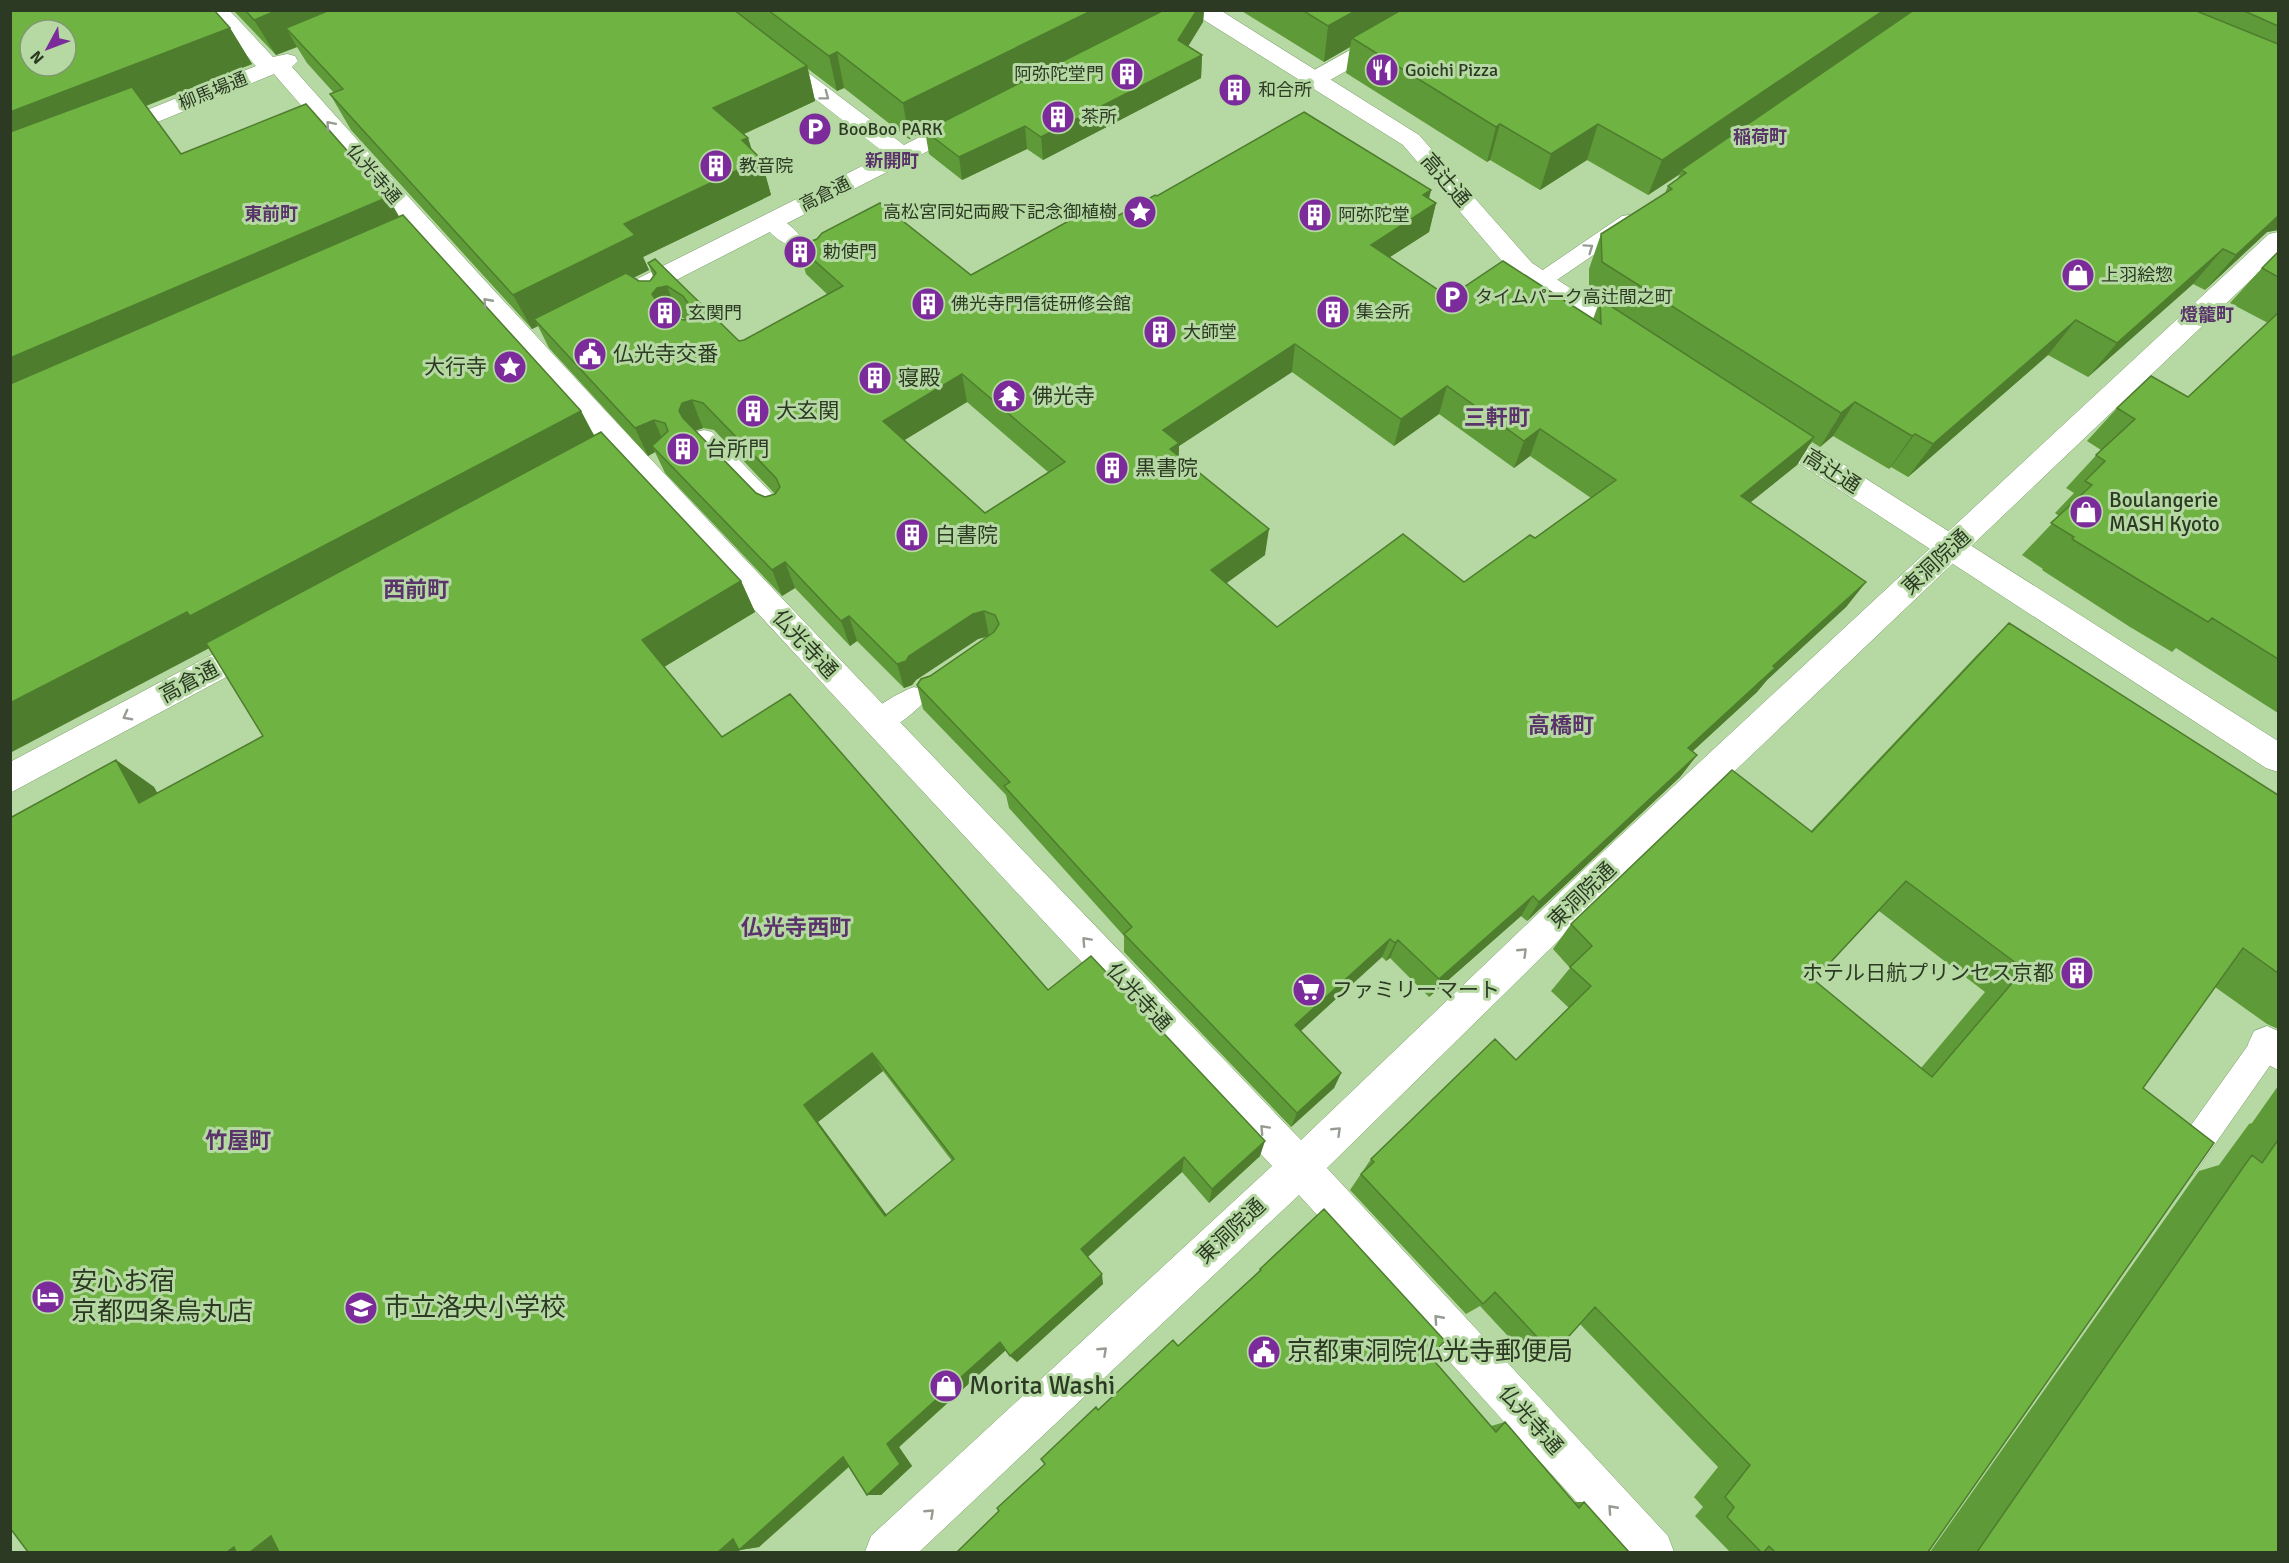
<svg xmlns="http://www.w3.org/2000/svg" width="2289" height="1563" viewBox="0 0 2289 1563" font-family="Signika,'Noto Sans JP',sans-serif">
  <style>
    .lines { fill: none; stroke-linecap: round; stroke-linejoin: round }
    .service-casing { stroke: #799b67; stroke-width: 1 }
    .minor-casing { stroke: #799b67; stroke-width: 1 }
    .tertiary-casing { stroke: #799b67; stroke-width: 1 }
    .service { fill: #fff; fill-rule: evenodd }
    .minor { fill: #fff; fill-rule: evenodd }
    .tertiary { fill: #fff; fill-rule: evenodd }
    .wall { fill: #5f9a39; fill-rule: evenodd }
    .shaded-wall { fill: #4e7d2e }
    .building { fill: #6fb342; stroke: #4e7d2e; stroke-width: 1.5; fill-rule: evenodd }
    .oneway { stroke: #969c92 }
    .labels { text-anchor: middle; dominant-baseline: central; stroke-width: 6; stroke-linejoin: round; paint-order: stroke }
    .far-poi-label { font-size: 18px; fill: #2c3a24; stroke: #b6d9a3; text-anchor: start }
    .far-street-label { font-size: 18px; fill: #2c3a24; stroke: #b6d9a3 }
    .far-neighbourhood-label { font-size: 18px; font-weight: bold; fill: #59336a; stroke: #b6d9a3 }
    .street-label { font-size: 21px; fill: #2c3a24; stroke: #b6d9a3 }
    .poi-label { font-size: 21px; fill: #2c3a24; stroke: #b6d9a3; text-anchor: start }
    .neighbourhood-label { font-size: 22px; font-weight: bold; fill: #59336a; stroke: #b6d9a3 }
    .near-poi-label { font-size: 26px; fill: #2c3a24; stroke: #b6d9a3; text-anchor: start }
  </style>
  <rect width="100%" height="100%" fill="#b6d9a3"/>
  <g class="lines">
    <g class="service-casing">
      <path id="service" d="M 771,215 C 783,218 797,230 803,240 L 800,245 C 785,249 769,233 761,221 L 764,216 Z
        M 1629,215 L 1636,216 L 1639,221 L 1636,226 L 1548,286 L 1541,288 L 1534,286 L 1531,281 L 1534,276 L 1622,216 Z
        M 704,430 L 712,432 L 784,506 L 788,512 L 784,518 L 776,521 L 768,518 L 696,444 L 693,438 L 696,432 Z
        M 914,687 L 923,690 L 927,698 C 922,707 890,733 878,733 C 877,733 870,730 869,730 L 865,722 C 872,707 898,693 914,687 Z
        M 2267,1029 L 2278,1034 L 2278,1054 L 2194,1174 L 2183,1179 L 2172,1174 L 2167,1163 L 2172,1152 L 2256,1034 Z"/>
    </g>
    <g class="minor-casing">
      <path id="minor" d="M 207,10 L 229,10 L 273,57 L 287,54 L 295,56 L 298,61 L 292,67 C 618,434 961,785 1301,1140 L 1592,862 L 2269,234 L 2278,232 L 2278,254 L 1616,884 L 1327,1168 L 1668,1536 L 1674,1552 L 1622,1552 L 1299,1195 L 919,1552 L 865,1552 L 871,1536 L 1272,1166 C 936,805 597,447 274,74 L 121,137 L 113,139 L 105,137 L 101,132 L 105,127 L 256,66 Z
        M 701,10 L 725,10 L 904,145 L 959,117 L 967,115 L 975,117 L 978,122 L 975,127 L 639,299 L 630,302 L 621,299 L 617,293 L 621,287 L 886,154 Z
        M 1422,10 L 1448,10 L 1446,15 L 1323,84 L 1315,86 L 1307,84 L 1304,79 L 1307,74 Z
        M 258,632 L 269,636 L 273,645 L 269,654 L 10,793 L 10,762 L 247,636 Z
        M 2267,1026 L 2278,1031 L 2278,1070 L 2254,1057 L 2248,1044 L 2254,1031 Z"/>
    </g>
    <g class="tertiary-casing">
      <path id="tertiary" d="M 1194,10 L 1220,10 L 1419,135 L 1532,263 L 1640,334 L 1644,340 L 1640,346 L 1631,349 L 1622,346 L 1514,275 L 1403,145 L 1196,15 Z
        M 1767,419 L 1777,422 L 2278,741 L 2278,772 L 2266,768 L 1757,436 L 1753,429 L 1757,422 Z"/>
    </g>
    <use href="#service" class="service"/>
    <use href="#minor" class="minor"/>
    <use href="#tertiary" class="tertiary"/>
  </g>
  <path class="wall" d="M 10,10 L 230,28 L 252,64 L 146,106 L 181,154 L 399,216 L 581,411 L 594,435 L 741,581 L 755,612 L 664,667 L 722,737 L 1048,990 L 1260,1156 L 1209,1203 L 1182,1172 L 1088,1257 L 1103,1284 L 1017,1362 L 1006,1350 L 899,1447 L 912,1466 L 881,1495 L 849,1467 L 759,1547 L 740,1550 L 116,760 L 154,787 L 157,793 L 263,736 ZM 883,1071 L 952,1161 L 887,1215 L 818,1122 Z
    M 233,10 L 1204,10 L 1203,22 L 1188,46 L 1202,55 L 1201,78 L 1043,160 L 1027,149 L 962,180 L 929,154 L 925,131 L 909,139 L 844,88 L 837,91 L 808,69 L 815,101 L 744,134 L 748,138 L 752,150 L 761,159 L 771,195 L 643,257 L 649,270 L 633,278 L 639,281 L 650,281 L 653,276 L 648,263 L 739,341 L 744,340 L 828,295 L 806,274 L 798,246 L 971,275 L 1112,219 L 1157,196 L 1431,190 L 1429,199 L 1436,203 L 1429,232 L 1390,257 L 1449,297 L 1593,319 L 1599,303 L 1589,297 L 1589,269 L 1601,234 L 1665,193 L 1668,186 L 1677,180 L 1680,174 L 1648,195 L 1587,160 L 1540,190 L 1490,160 L 1487,162 L 1346,73 L 1350,47 L 1324,62 L 1240,10 L 2278,10 L 2278,230 L 2267,232 L 2205,290 L 2193,284 L 2088,377 L 2048,355 L 1908,477 L 1891,467 L 1889,469 L 1833,436 L 1820,447 L 1812,442 L 1797,465 L 1750,502 L 1866,582 L 1846,607 L 1767,680 L 1757,692 L 1693,751 L 1697,755 L 1680,777 L 1527,921 L 1521,916 L 1429,997 L 1390,958 L 1386,961 L 1382,957 L 1300,1031 L 1341,1073 L 1334,1088 L 1291,1127 L 1124,952 L 1124,936 L 1009,808 L 1006,795 L 923,709 L 917,685 L 989,636 L 978,639 L 916,680 L 912,685 L 904,688 L 857,641 L 850,646 L 795,588 L 782,596 L 665,473 L 655,452 L 648,456 L 549,348 L 538,326 L 532,329 L 351,130 L 330,94 L 334,93 L 307,63 L 297,47 L 276,55 ZM 678,315 L 686,320 L 673,318 L 671,316 ZM 1292,372 L 1394,446 L 1439,414 L 1514,468 L 1530,456 L 1591,498 L 1535,538 L 1464,582 L 1277,627 L 1226,583 L 1265,555 L 1179,457 L 1179,446 ZM 967,402 L 1048,472 L 985,513 L 904,440 ZM 703,428 L 714,430 L 775,494 L 765,497 L 756,493 L 695,431 Z
    M 2278,252 L 2278,713 L 2176,648 L 2172,652 L 2130,627 L 2042,570 L 2043,569 L 2022,555 L 2059,516 L 2055,513 L 2074,493 L 2066,488 L 2101,450 L 2087,441 L 2117,408 L 2188,397 L 2268,323 L 2230,303 L 2262,268 Z
    M 2009,623 L 2278,795 L 2278,1029 L 2267,1024 L 2215,987 L 2143,1088 L 1928,1552 L 1743,1552 L 1729,1551 L 1695,1516 L 1703,1507 L 1694,1497 L 1718,1467 L 1580,1324 L 1553,1354 L 1532,1362 L 1480,1306 L 1466,1314 L 1350,1190 L 1371,1159 L 1516,1060 L 1569,1008 L 1551,991 L 1570,968 L 1553,949 L 1571,924 L 1811,831 L 1976,656 ZM 1879,911 L 1985,992 L 1921,1068 L 1814,980 Z
    M 2278,1086 L 2278,1552 L 1930,1552 L 2191,1182 L 2199,1171 L 2219,1165 L 2249,1124 L 2252,1123 Z
    M 1260,1269 L 1430,1356 L 1491,1426 L 1505,1422 L 1574,1502 L 1584,1502 L 1629,1552 L 999,1511 L 1098,1410 L 1178,1346 L 1257,1274 Z"/>
  <path class="shaded-wall" d="M 278,10 L 387,10 L 286,28 L 297,47 L 276,55 L 254,20 Z
    M 1093,10 L 1165,10 L 909,139 L 903,103 Z
    M 1197,10 L 1204,10 L 1203,22 L 1178,63 L 1178,40 Z
    M 1357,10 L 1416,10 L 1352,38 L 1350,47 L 1324,62 L 1328,26 Z
    M 1884,10 L 1918,10 L 1681,170 L 1680,174 L 1648,195 L 1662,160 Z
    M 230,28 L 252,64 L 10,159 L 10,112 Z
    M 837,52 L 844,88 L 837,91 L 829,56 Z
    M 1202,55 L 1201,78 L 1043,160 L 1041,137 Z
    M 807,66 L 815,101 L 724,143 L 713,108 Z
    M 1500,124 L 1490,160 L 1487,162 L 1496,127 Z
    M 1598,124 L 1587,160 L 1540,190 L 1551,154 Z
    M 1025,126 L 1027,149 L 962,180 L 959,157 Z
    M 748,138 L 755,162 L 761,159 L 771,195 L 643,257 L 649,270 L 539,325 L 534,319 L 538,326 L 532,329 L 513,295 L 624,224 L 742,140 Z
    M 1431,190 L 1426,209 L 1436,203 L 1429,232 L 1365,273 L 1371,245 L 1423,195 Z
    M 388,197 L 408,232 L 10,407 L 10,358 Z
    M 2278,216 L 2278,230 L 2267,232 L 2205,290 L 2236,255 Z
    M 2223,249 L 2193,284 L 2088,377 L 2117,343 Z
    M 667,286 L 678,315 L 668,317 L 664,323 L 652,294 L 657,288 Z
    M 2076,320 L 2048,355 L 1908,477 L 1933,444 Z
    M 1295,344 L 1292,372 L 1179,446 L 1178,470 L 1163,430 Z
    M 962,374 L 967,402 L 890,449 L 883,421 Z
    M 1447,386 L 1439,414 L 1394,446 L 1401,419 Z
    M 692,400 L 703,428 L 694,431 L 691,439 L 679,411 L 682,403 Z
    M 1855,402 L 1833,436 L 1820,447 L 1841,413 Z
    M 581,411 L 598,444 L 219,643 L 10,753 L 10,703 L 187,612 Z
    M 654,420 L 666,447 L 652,446 L 655,452 L 648,456 L 635,428 Z
    M 1540,429 L 1530,456 L 1514,468 L 1524,441 Z
    M 1915,434 L 1891,467 L 1889,469 L 1912,436 Z
    M 1814,437 L 1797,465 L 1725,523 L 1741,496 Z
    M 1269,529 L 1265,555 L 1209,596 L 1211,570 Z
    M 785,562 L 795,588 L 782,596 L 772,570 Z
    M 741,581 L 755,612 L 659,670 L 642,640 Z
    M 1866,582 L 1846,607 L 1767,680 L 1757,692 L 1672,770 L 1688,748 L 1773,666 Z
    M 984,611 L 989,636 L 978,639 L 916,680 L 912,685 L 904,688 L 897,664 L 973,614 Z
    M 849,616 L 857,641 L 850,646 L 841,621 Z
    M 1697,755 L 1680,777 L 1527,921 L 1539,902 Z
    M 116,760 L 154,787 L 177,829 L 139,803 Z
    M 1533,896 L 1521,916 L 1429,997 L 1439,979 Z
    M 1390,939 L 1382,957 L 1290,1041 L 1295,1025 Z
    M 1398,940 L 1390,958 L 1386,961 L 1395,943 Z
    M 872,1053 L 883,1071 L 818,1122 L 897,1229 L 885,1216 L 804,1105 Z
    M 1341,1073 L 1334,1088 L 1291,1127 L 1297,1113 Z
    M 1265,1141 L 1260,1156 L 1209,1203 L 1212,1189 Z
    M 1184,1157 L 1182,1172 L 1084,1260 L 1081,1249 Z
    M 1102,1274 L 1103,1284 L 1017,1362 L 1010,1356 Z
    M 1000,1342 L 1007,1349 L 899,1447 L 912,1466 L 881,1495 L 867,1495 L 887,1444 Z
    M 843,1457 L 857,1459 L 759,1547 L 740,1550 L 736,1552 L 718,1552 L 733,1539 Z
    M 271,1536 L 291,1552 L 227,1552 L 234,1547 Z"/>
  <path class="building" d="M 10,10 L 214,10 L 230,28 L 10,112 ZM 30,30 L 66,30 L 66,66 L 30,66 Z
    M 245,10 L 278,10 L 254,20 Z
    M 330,10 L 734,10 L 807,66 L 713,108 L 748,138 L 742,140 L 761,159 L 624,224 L 635,235 L 513,295 L 330,94 L 343,89 L 286,28 Z
    M 768,10 L 1093,10 L 903,103 L 837,52 L 829,56 Z
    M 1164,10 L 1197,10 L 1178,40 L 1202,55 L 1041,137 L 1025,126 L 959,157 L 925,131 Z
    M 1302,10 L 1357,10 L 1328,26 Z
    M 1401,10 L 1884,10 L 1662,160 L 1598,124 L 1551,154 L 1500,124 L 1496,127 L 1352,38 Z
    M 1914,10 L 2194,10 L 2278,44 L 2278,216 L 2236,255 L 2223,249 L 2117,343 L 2076,320 L 1933,444 L 1915,434 L 1912,436 L 1855,402 L 1841,413 L 1602,262 L 1601,234 L 1672,189 L 1668,186 L 1686,173 L 1681,170 Z
    M 2242,10 L 2278,10 L 2278,26 Z
    M 132,87 L 181,154 L 306,104 L 388,197 L 10,358 L 10,132 Z
    M 1304,112 L 1431,190 L 1423,195 L 1436,203 L 1371,245 L 1449,297 L 1503,261 L 1601,324 L 1600,299 L 1814,437 L 1741,496 L 1866,582 L 1773,666 L 1775,668 L 1688,748 L 1697,755 L 1539,902 L 1533,896 L 1439,979 L 1398,940 L 1395,943 L 1390,939 L 1295,1025 L 1341,1073 L 1297,1113 L 1124,934 L 1132,927 L 1004,786 L 1010,782 L 917,685 L 921,679 L 930,676 L 994,632 L 999,624 L 995,615 L 984,611 L 973,614 L 909,656 L 906,661 L 897,664 L 849,616 L 841,621 L 785,562 L 772,570 L 652,446 L 668,431 L 665,423 L 654,420 L 635,428 L 534,319 L 626,273 L 639,281 L 650,281 L 656,273 L 648,263 L 655,259 L 739,341 L 744,340 L 843,286 L 798,246 L 817,239 L 822,233 L 880,203 L 971,275 L 1094,207 L 1112,219 L 1155,195 L 1157,196 ZM 667,286 L 683,296 L 695,313 L 691,319 L 684,320 L 673,318 L 663,311 L 652,294 L 657,288 ZM 1295,344 L 1401,419 L 1447,386 L 1524,441 L 1540,429 L 1616,480 L 1535,538 L 1530,535 L 1464,582 L 1403,534 L 1277,627 L 1211,570 L 1269,529 L 1170,449 L 1179,443 L 1163,430 ZM 962,374 L 1065,462 L 985,513 L 883,421 ZM 692,400 L 703,403 L 776,478 L 780,487 L 775,494 L 765,497 L 756,493 L 683,418 L 679,411 L 682,403 Z
    M 403,215 L 581,411 L 190,616 L 187,612 L 10,703 L 10,384 Z
    M 2278,252 L 2278,277 L 2262,268 Z
    M 2278,313 L 2278,659 L 2212,618 L 2208,622 L 2165,596 L 2072,539 L 2074,537 L 2051,523 L 2092,485 L 2085,481 L 2105,461 L 2096,455 L 2135,419 L 2117,408 L 2151,376 L 2188,397 Z
    M 601,432 L 741,581 L 642,640 L 722,737 L 790,694 L 1048,990 L 1091,956 L 1265,1141 L 1212,1189 L 1184,1157 L 1081,1249 L 1102,1274 L 1010,1356 L 1000,1342 L 887,1444 L 900,1464 L 867,1495 L 843,1457 L 739,1550 L 733,1539 L 718,1552 L 279,1552 L 271,1536 L 250,1552 L 236,1552 L 234,1547 L 227,1552 L 28,1552 L 10,1528 L 10,818 L 116,760 L 139,803 L 263,736 L 206,643 ZM 872,1053 L 954,1159 L 885,1216 L 804,1105 Z
    M 2009,623 L 2278,795 L 2278,973 L 2243,948 L 2143,1088 L 2214,1143 L 1928,1552 L 1775,1552 L 1769,1546 L 1764,1552 L 1761,1552 L 1727,1517 L 1734,1507 L 1725,1497 L 1750,1465 L 1595,1307 L 1553,1354 L 1495,1292 L 1483,1304 L 1361,1174 L 1374,1162 L 1371,1159 L 1495,1039 L 1516,1060 L 1591,986 L 1570,967 L 1592,946 L 1571,924 L 1732,770 L 1812,832 ZM 1906,881 L 2024,969 L 1932,1077 L 1814,980 Z
    M 2278,1140 L 2278,1552 L 1977,1552 L 2244,1166 L 2252,1155 L 2262,1163 Z
    M 1324,1209 L 1445,1341 L 1430,1356 L 1496,1432 L 1505,1422 L 1579,1508 L 1584,1502 L 1629,1552 L 959,1552 L 958,1551 L 999,1511 L 997,1508 L 1045,1464 L 1041,1459 L 1096,1407 L 1098,1410 L 1173,1340 L 1178,1346 L 1261,1270 L 1260,1269 Z"/>
  <defs><path id="oneway-chevron" d="M-2-3.5L2.5 0L-2 3.5" fill="none" stroke-width="1.6" stroke-linecap="round" stroke-linejoin="round" transform="scale(1.5)"/></defs>
  <g class="oneway">
    <use href="#oneway-chevron" transform="translate(825 96) rotate(37)"/>
    <use href="#oneway-chevron" transform="translate(330 125) rotate(-131)"/>
    <use href="#oneway-chevron" transform="translate(1589 248) rotate(-35)"/>
    <use href="#oneway-chevron" transform="translate(487 302) rotate(-132)"/>
    <use href="#oneway-chevron" transform="translate(127 716) rotate(152)"/>
    <use href="#oneway-chevron" transform="translate(1086 941) rotate(-133)"/>
    <use href="#oneway-chevron" transform="translate(1523 952) rotate(-44)"/>
    <use href="#oneway-chevron" transform="translate(1264 1129) rotate(-133)"/>
    <use href="#oneway-chevron" transform="translate(1337 1131) rotate(-44)"/>
    <use href="#oneway-chevron" transform="translate(1438 1319) rotate(-132)"/>
    <use href="#oneway-chevron" transform="translate(1103 1351) rotate(-43)"/>
    <use href="#oneway-chevron" transform="translate(1612 1509) rotate(-132)"/>
    <use href="#oneway-chevron" transform="translate(930 1513) rotate(-43)"/>
  </g>
  <defs>
    <g id="restaurant-disc" transform="scale(1.725)"><circle r="9.5" fill="#7c2b9b" stroke="#b6d9a3"/><path d="M-5-6h1v4h1v-4h1v4h1v-4h1v5L-1.5 .5V6h-2V.5L-5-1ZM5-6V6H3V1.5H1.5Q1.5-4 5-6Z" fill="#fff"/></g>
    <g id="building-disc" transform="scale(1.725)"><circle r="9.5" fill="#7c2b9b" stroke="#b6d9a3"/><path d="M-4-6H4V6H1V3H-1V6H-4ZM-2.5-4.3h1.7v1.8h-1.7ZM.8-4.3h1.7v1.8H.8ZM-2.5-1h1.7V.8h-1.7ZM.8-1h1.7V.8H.8Z" fill="#fff"/></g>
    <g id="parking-disc" transform="scale(1.725)"><circle r="9.5" fill="#7c2b9b" stroke="#b6d9a3"/><path d="M-3.5-5.5H1a3.5 3.5 0 0 1 0 7H-1V5.5H-3.5ZM-1-3.4V-.6H.8a1.4 1.4 0 0 0 0-2.8Z" fill="#fff"/></g>
    <g id="sight-disc" transform="scale(1.725)"><circle r="9.5" fill="#7c2b9b" stroke="#b6d9a3"/><path d="M0-6L1.8-2.2L6-1.7L2.9 1.2L3.7 5.4L0 3.3L-3.7 5.4L-2.9 1.2L-6-1.7L-1.8-2.2Z" fill="#fff"/></g>
    <g id="shop-disc" transform="scale(1.725)"><circle r="9.5" fill="#7c2b9b" stroke="#b6d9a3"/><path d="M-5-2.5h2.3a2.7 3.5 0 0 1 5.4 0H5L5.5 6h-11ZM-1.5-2.5h3a1.5 2.3 0 0 0-3 0Z" fill="#fff"/></g>
    <g id="civic-disc" transform="scale(1.725)"><circle r="9.5" fill="#7c2b9b" stroke="#b6d9a3"/><path d="M-.6-6.5H3V-4.5H.6V-3L4-1V1h2V6H-6V1h2V-1L-.6-3ZM-1.2 2.5V6h2.4V2.5Z" fill="#fff"/></g>
    <g id="temple-disc" transform="scale(1.725)"><circle r="9.5" fill="#7c2b9b" stroke="#b6d9a3"/><path d="M0-6L5-2H3V0L6.5 2.5H4V6H1.5V3h-3V6H-4V2.5H-6.5L-3 0V-2H-5Z" fill="#fff"/></g>
    <g id="supermarket-disc" transform="scale(1.725)"><circle r="9.5" fill="#7c2b9b" stroke="#b6d9a3"/><path d="M-6-5.5h2.5l.6 2H6L4.5 2H-2.5L-4.4-4H-6ZM-1.5 3.2a1.3 1.3 0 1 0 .1 0ZM3 3.2a1.3 1.3 0 1 0 .1 0Z" fill="#fff"/></g>
    <g id="hotel-disc" transform="scale(1.725)"><circle r="9.5" fill="#7c2b9b" stroke="#b6d9a3"/><path d="M-6-4.5h1.5V1H6V5H4.5V3h-9V5H-6ZM-4 0a1.8 1.8 0 1 1 3.6 0ZM.5 0V-2.5h3Q6-2.5 6 0Z" fill="#fff"/></g>
    <g id="school-disc" transform="scale(1.725)"><circle r="9.5" fill="#7c2b9b" stroke="#b6d9a3"/><path d="M0-5L7-2L0 1L-7-2ZM-4 1L0 2.5L4 1V4Q0 6-4 4Z" fill="#fff"/></g>
  </defs>
  <g fill-rule="evenodd">
    <use href="#restaurant-disc" x="1382" y="70"/>
    <use href="#building-disc" x="1127" y="74"/>
    <use href="#building-disc" x="1235" y="90"/>
    <use href="#building-disc" x="1058" y="117"/>
    <use href="#parking-disc" x="815" y="129"/>
    <use href="#building-disc" x="716" y="166"/>
    <use href="#sight-disc" x="1140" y="212"/>
    <use href="#building-disc" x="1315" y="215"/>
    <use href="#building-disc" x="800" y="252"/>
    <use href="#shop-disc" x="2078" y="275"/>
    <use href="#parking-disc" x="1452" y="297"/>
    <use href="#building-disc" x="928" y="304"/>
    <use href="#building-disc" x="1333" y="312"/>
    <use href="#building-disc" x="665" y="313"/>
    <use href="#building-disc" x="1160" y="332"/>
    <use href="#civic-disc" x="590" y="354"/>
    <use href="#sight-disc" x="510" y="367"/>
    <use href="#building-disc" x="875" y="378"/>
    <use href="#temple-disc" x="1009" y="396"/>
    <use href="#building-disc" x="753" y="411"/>
    <use href="#building-disc" x="683" y="449"/>
    <use href="#building-disc" x="1112" y="468"/>
    <use href="#shop-disc" x="2086" y="512"/>
    <use href="#building-disc" x="912" y="535"/>
    <use href="#building-disc" x="2077" y="973"/>
    <use href="#supermarket-disc" x="1309" y="990"/>
    <use href="#hotel-disc" x="48" y="1297"/>
    <use href="#school-disc" x="361" y="1308"/>
    <use href="#civic-disc" x="1264" y="1352"/>
    <use href="#shop-disc" x="946" y="1386"/>
  </g>
  <g class="labels">
    <g class="far-poi-label">
      <text x="1405" y="70">Goichi Pizza</text>
      <text x="1104" y="74" text-anchor="end">阿弥陀堂門</text>
      <text x="1258" y="90">和合所</text>
      <text x="1081" y="117">茶所</text>
      <text x="838" y="129">BooBoo PARK</text>
      <text x="739" y="166">教音院</text>
      <text x="1117" y="212" text-anchor="end">高松宮同妃両殿下記念御植樹</text>
      <text x="1338" y="215">阿弥陀堂</text>
      <text x="823" y="252">勅使門</text>
      <text x="2101" y="275">上羽絵惣</text>
      <text x="1475" y="297">タイムパーク高辻間之町</text>
      <text x="951" y="304">佛光寺門信徒研修会館</text>
      <text x="1356" y="312">集会所</text>
      <text x="688" y="313">玄関門</text>
      <text x="1183" y="332">大師堂</text>
    </g>
    <g class="far-street-label">
      <text transform="translate(213 91) rotate(-22)">柳馬場通</text>
      <text transform="translate(374 174) rotate(49)">仏光寺通</text>
      <text transform="translate(825 194) rotate(-27)">高倉通</text>
    </g>
    <g class="far-neighbourhood-label">
      <text x="1760" y="137">稲荷町</text>
      <text x="892" y="161">新開町</text>
      <text x="271" y="214">東前町</text>
      <text x="2207" y="315">燈籠町</text>
    </g>
    <g class="street-label">
      <text transform="translate(1446 180) rotate(49)">高辻通</text>
      <text transform="translate(1832 471) rotate(33)">高辻通</text>
      <text transform="translate(1936 562) rotate(-43)">東洞院通</text>
      <text transform="translate(805 644) rotate(47)">仏光寺通</text>
      <text transform="translate(189 682) rotate(-28)">高倉通</text>
      <text transform="translate(1582 895) rotate(-44)">東洞院通</text>
      <text transform="translate(1139 997) rotate(47)">仏光寺通</text>
      <text transform="translate(1231 1231) rotate(-43)">東洞院通</text>
      <text transform="translate(1531 1420) rotate(48)">仏光寺通</text>
    </g>
    <g class="poi-label">
      <text x="613" y="354">仏光寺交番</text>
      <text x="487" y="367" text-anchor="end">大行寺</text>
      <text x="898" y="378">寝殿</text>
      <text x="1032" y="396">佛光寺</text>
      <text x="776" y="411">大玄関</text>
      <text x="706" y="449">台所門</text>
      <text x="1135" y="468">黒書院</text>
      <text x="2109" y="500">Boulangerie<tspan x="2109" dy="24">MASH Kyoto</tspan></text>
      <text x="935" y="535">白書院</text>
      <text x="2054" y="973" text-anchor="end">ホテル日航プリンセス京都</text>
      <text x="1332" y="990">ファミリーマート</text>
    </g>
    <g class="neighbourhood-label">
      <text x="1497" y="417">三軒町</text>
      <text x="416" y="589">西前町</text>
      <text x="1561" y="725">高橋町</text>
      <text x="796" y="927">仏光寺西町</text>
      <text x="238" y="1140">竹屋町</text>
    </g>
    <g class="near-poi-label">
      <text x="71" y="1282">安心お宿<tspan x="71" dy="30">京都四条烏丸店</tspan></text>
      <text x="384" y="1308">市立洛央小学校</text>
      <text x="1287" y="1352">京都東洞院仏光寺郵便局</text>
      <text x="969" y="1386">Morita Washi</text>
    </g>
  </g>
  <rect width="2289" height="1563" fill="none" stroke="#2c3a24" stroke-width="24"/>
  <g transform="translate(48 48) rotate(229)"><circle r="28" fill="#b6d9a3" stroke="#7f9970" stroke-width="1.5"/>
  <path d="M0-4.5L10 22L0 15L-10 22Z" fill="#7c2b9b"/>
  <text y="-9" font-size="16" font-weight="bold" text-anchor="middle" fill="#2c3a24">N</text>
  </g>
</svg>
